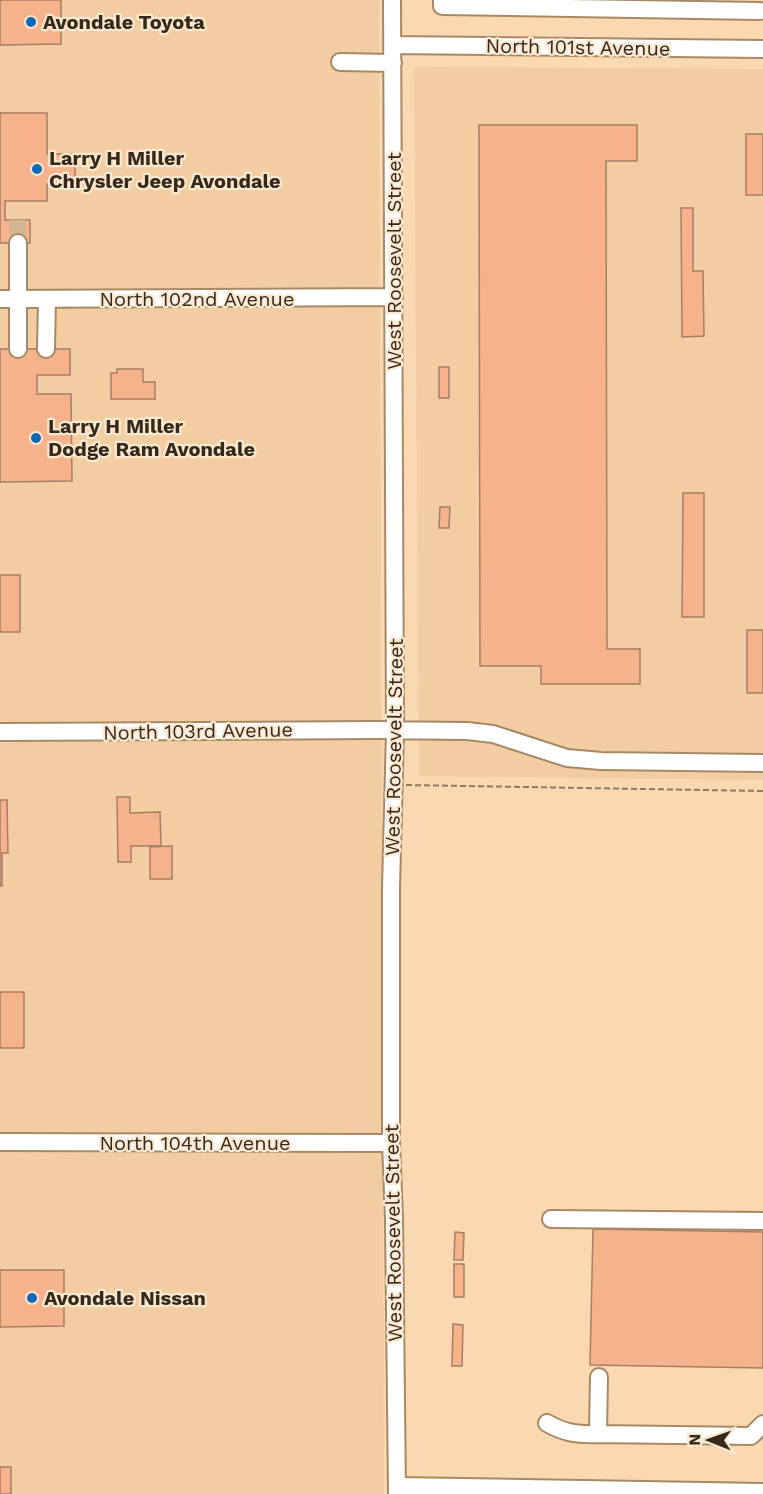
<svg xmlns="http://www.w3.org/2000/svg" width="763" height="1494" viewBox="0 0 763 1494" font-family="'Work Sans',sans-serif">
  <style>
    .built { fill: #f2cda1 }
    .building { fill: #f5b28b; stroke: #a77e67; stroke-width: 1.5 }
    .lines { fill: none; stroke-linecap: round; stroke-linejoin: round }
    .minor-tunnel { stroke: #d2b594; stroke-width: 16; stroke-dasharray: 16 8; stroke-linecap: butt }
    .minor-casing { stroke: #a78965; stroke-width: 20 }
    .path { stroke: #8f7960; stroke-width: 2; stroke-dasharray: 6 3; stroke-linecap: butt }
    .minor { stroke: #fff; stroke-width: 16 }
    .poi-dot { fill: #0d69b6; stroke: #fce8d1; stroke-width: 2 }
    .labels { text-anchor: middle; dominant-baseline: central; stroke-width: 4.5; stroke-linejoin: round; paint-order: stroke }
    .poi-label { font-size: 20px; font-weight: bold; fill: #35291a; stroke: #fce8d1; text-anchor: start }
    .street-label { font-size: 20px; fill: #35291a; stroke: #fce8d1 }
  </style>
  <rect width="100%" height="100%" fill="#f9d8b2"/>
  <path class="built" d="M 0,0 L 379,0 L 384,1494 L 0,1494 Z
    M 414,67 L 763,69 L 763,780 L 419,776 Z"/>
  <path class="building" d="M 0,0 L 61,0 L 61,44 L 0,45 Z
    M 0,113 L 47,113 L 47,154 L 75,154 L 75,184 L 47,184 L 47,201 L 5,201 L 5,220 L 30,220 L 30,243 L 0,243 Z
    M 479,125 L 637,125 L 637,161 L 606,161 L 607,649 L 640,649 L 640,684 L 541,684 L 541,666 L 480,666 Z
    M 746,134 L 763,134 L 763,195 L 746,195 Z
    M 681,208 L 693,208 L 693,271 L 703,271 L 704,336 L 682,337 Z
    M 0,349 L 70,349 L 70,375 L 37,375 L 37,394 L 71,394 L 72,481 L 0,482 Z
    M 439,367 L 449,367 L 449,398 L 439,398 Z
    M 117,369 L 143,369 L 143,382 L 155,382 L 155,399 L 111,399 L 111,373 L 117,373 Z
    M 683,493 L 704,493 L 704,617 L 682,617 Z
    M 440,507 L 450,507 L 449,528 L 439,528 Z
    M 0,575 L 20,575 L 20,632 L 0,632 Z
    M 747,630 L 763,630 L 763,693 L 747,693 Z
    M 117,797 L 130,797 L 130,813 L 160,812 L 161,846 L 131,846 L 131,862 L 118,862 Z
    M 0,800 L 7,800 L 8,853 L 2,853 L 2,886 L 0,886 Z
    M 172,846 L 172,879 L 150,879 L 150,847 Z
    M 0,992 L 24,992 L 24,1048 L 0,1048 Z
    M 593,1229 L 763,1232 L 763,1368 L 590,1365 Z
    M 455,1232 L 464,1233 L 463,1260 L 454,1260 Z
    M 454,1264 L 464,1264 L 464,1297 L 454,1297 Z
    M 0,1270 L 64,1270 L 64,1326 L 0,1327 Z
    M 453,1324 L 463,1325 L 462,1366 L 452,1366 Z
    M 0,1467 L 11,1467 L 11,1494 L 0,1494 Z"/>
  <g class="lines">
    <path class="minor-tunnel" d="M 18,220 L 18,243"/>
    <g class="minor-casing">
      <path id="minor" d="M 392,0 L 395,730 L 391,888 L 391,1143 L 394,1219 L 397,1494
        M 442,0 L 442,6 L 760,11
        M 393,45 L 763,49
        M 340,62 L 393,63
        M 0,299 L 394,297
        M 18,349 L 18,243
        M 46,349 L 47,299
        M 0,732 L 375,730 L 467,731 L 493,734 L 567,758 L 601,761 L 763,763
        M 0,1142 L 391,1143
        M 551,1219 L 763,1221
        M 599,1377 L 598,1434 L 751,1436 L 763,1424
        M 547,1423 C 564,1433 578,1435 598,1434
        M 397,1486 L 763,1492"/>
    </g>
    <path class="path" d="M 406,785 L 763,791"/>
    <use href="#minor" class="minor"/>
  </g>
  <g class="poi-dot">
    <circle cx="31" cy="22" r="6"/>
    <circle cx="37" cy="169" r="6"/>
    <circle cx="36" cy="438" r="6"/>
    <circle cx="32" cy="1298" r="6"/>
  </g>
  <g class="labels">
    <g class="poi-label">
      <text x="43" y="22">Avondale Toyota</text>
      <text x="49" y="158">Larry H Miller<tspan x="49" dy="23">Chrysler Jeep Avondale</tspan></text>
      <text x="48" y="426">Larry H Miller<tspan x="48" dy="23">Dodge Ram Avondale</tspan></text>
      <text x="44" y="1298">Avondale Nissan</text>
    </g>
    <g class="street-label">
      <text transform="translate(578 47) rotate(1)">North 101st Avenue</text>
      <text transform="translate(394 261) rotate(-90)">West Roosevelt Street</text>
      <text x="197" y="299">North 102nd Avenue</text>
      <text transform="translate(198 731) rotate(-1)">North 103rd Avenue</text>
      <text transform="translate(394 747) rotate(-89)">West Roosevelt Street</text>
      <text x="195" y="1143">North 104th Avenue</text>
      <text transform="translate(393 1233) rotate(-91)">West Roosevelt Street</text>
    </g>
  </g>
  <g transform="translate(709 1440) rotate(271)" stroke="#fce8d1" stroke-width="4.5" paint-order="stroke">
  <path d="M0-4.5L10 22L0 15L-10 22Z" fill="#35291a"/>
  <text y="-9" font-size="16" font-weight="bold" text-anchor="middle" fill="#35291a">N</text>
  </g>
</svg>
